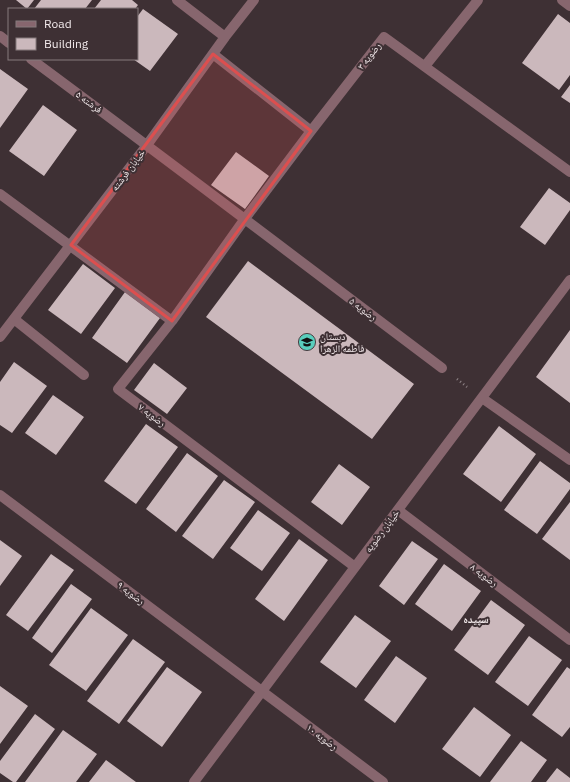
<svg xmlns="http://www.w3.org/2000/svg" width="570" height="782" viewBox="0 0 570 782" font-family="'IBM Plex Sans','Noto Naskh Arabic',sans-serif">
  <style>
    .building { fill: #cbb8bc }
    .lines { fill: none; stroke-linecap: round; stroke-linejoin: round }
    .path { stroke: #918689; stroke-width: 2.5; stroke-dasharray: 1 3; stroke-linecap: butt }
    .minor { stroke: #87666e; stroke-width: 10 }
    .marked { fill: #dc4f4f; fill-opacity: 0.2; stroke: #dc4f4f; stroke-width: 3; stroke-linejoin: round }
    .labels { text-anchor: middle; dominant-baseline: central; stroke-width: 4; stroke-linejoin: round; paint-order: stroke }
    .street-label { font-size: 10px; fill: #f2e9eb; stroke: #3e3034 }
    .poi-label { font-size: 10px; fill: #f2e9eb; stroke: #3e3034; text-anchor: start }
    .neighbourhood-label { font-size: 11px; font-weight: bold; fill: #f2e9eb; stroke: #3e3034 }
  </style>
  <rect width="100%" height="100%" fill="#3e3034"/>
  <path class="building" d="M 16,0 L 34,0 L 27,9 Z
    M 41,0 L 92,0 L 85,9 L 34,9 Z
    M 101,0 L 132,0 L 138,5 L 135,9 L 94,9 Z
    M 143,9 L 178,34 L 150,71 L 133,59 L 137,59 L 137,17 Z
    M 558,14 L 570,23 L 570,75 L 559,90 L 522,63 Z
    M 0,69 L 28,89 L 0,128 Z
    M 570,85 L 570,103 L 561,97 Z
    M 43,105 L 77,130 L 44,176 L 9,151 Z
    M 236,152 L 269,176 L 245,209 L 211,185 Z
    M 549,188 L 570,203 L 570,210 L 545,245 L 520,227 Z
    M 248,261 L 414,384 L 372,439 L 206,317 Z
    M 83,264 L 115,288 L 81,334 L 48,310 Z
    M 125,292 L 160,318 L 127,363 L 92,338 Z
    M 570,330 L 570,403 L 536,377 Z
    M 14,362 L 47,386 L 12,433 L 0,425 L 0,382 Z
    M 154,363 L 187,388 L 167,414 L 134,390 Z
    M 53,395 L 84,417 L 56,455 L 25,433 Z
    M 146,424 L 178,447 L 136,504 L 104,481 Z
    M 499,426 L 536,454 L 501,502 L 463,474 Z
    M 187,453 L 218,476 L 176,532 L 146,509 Z
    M 540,461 L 570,483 L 570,489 L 537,534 L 504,510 Z
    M 339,464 L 370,487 L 342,525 L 311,502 Z
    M 224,480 L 255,502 L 213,559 L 182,536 Z
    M 570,502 L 570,560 L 542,539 Z
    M 258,510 L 290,533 L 262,571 L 230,548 Z
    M 299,539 L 328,560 L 284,621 L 255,599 Z
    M 0,540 L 22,556 L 0,586 Z
    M 412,541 L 438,559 L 404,605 L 379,586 Z
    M 51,554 L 74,570 L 28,631 L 6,615 Z
    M 444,564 L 481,591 L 452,631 L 415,604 Z
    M 71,584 L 92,599 L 52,653 L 32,638 Z
    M 491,600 L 525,625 L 488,675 L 454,650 Z
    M 91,608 L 128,635 L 86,691 L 49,665 Z
    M 355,615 L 391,641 L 356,688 L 320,662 Z
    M 529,636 L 562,660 L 528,706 L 495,682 Z
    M 133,639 L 165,662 L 119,724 L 87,701 Z
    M 396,656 L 427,678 L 395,723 L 364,700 Z
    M 167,667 L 202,692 L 162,747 L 127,721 Z
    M 567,667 L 570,669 L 570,727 L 562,737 L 532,715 Z
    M 0,686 L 28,706 L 0,744 Z
    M 474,707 L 511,735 L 480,777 L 442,749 Z
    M 35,714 L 55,729 L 16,782 L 13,782 L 0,773 L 0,761 Z
    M 63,730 L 97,754 L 76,782 L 25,782 Z
    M 521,741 L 547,760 L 531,782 L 490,782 Z
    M 106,760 L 136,782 L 89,782 Z
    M 557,768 L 570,778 L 570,782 L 546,782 Z"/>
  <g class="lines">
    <path class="path" d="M 457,379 L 467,387"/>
    <path class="minor" d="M 177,0 L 225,37
      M 562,0 L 570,6
      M 0,36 L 9,43
      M 213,54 L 311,131
      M 31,59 C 169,161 305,265 442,368
      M 425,66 L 478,0
      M 0,194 L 172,321
      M 14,319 L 84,375
      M 0,337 L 147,145 L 225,37 L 254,0
      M 482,398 L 570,460
      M 0,495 L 383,782
      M 398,510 L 570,640
      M 355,567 L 118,389 L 172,321 L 244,220 L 311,131 L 384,37 L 570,172
      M 194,782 L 570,280"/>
  </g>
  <path class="marked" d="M 213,54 L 311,131 L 172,321 L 71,245 Z"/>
  <defs>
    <g id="school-disc" transform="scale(0.9)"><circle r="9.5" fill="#5acebd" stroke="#3e3034"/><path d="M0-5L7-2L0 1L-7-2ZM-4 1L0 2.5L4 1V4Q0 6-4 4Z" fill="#111"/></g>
  </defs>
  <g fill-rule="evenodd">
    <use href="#school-disc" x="307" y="342"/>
  </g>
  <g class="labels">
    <g class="street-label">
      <text transform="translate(369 56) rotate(-52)">رضویه ۳</text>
      <text transform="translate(89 102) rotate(36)">فرشته ۵</text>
      <text transform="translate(128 170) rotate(-53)">خیابان فرشته</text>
      <text transform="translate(363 309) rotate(37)">رضویه ۵</text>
      <text transform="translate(152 415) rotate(37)">رضویه ۷</text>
      <text transform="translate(382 531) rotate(-53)">خیابان رضویه</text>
      <text transform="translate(484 575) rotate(37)">رضویه ۸</text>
      <text transform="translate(131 593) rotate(37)">رضویه ۹</text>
      <text transform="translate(322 737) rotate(37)">رضویه ۱۰</text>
    </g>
    <g class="poi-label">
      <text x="320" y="336">دبستان<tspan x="320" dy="12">فاطمه الزهرا</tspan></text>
    </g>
    <g class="neighbourhood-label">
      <text x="476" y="619">سپیده</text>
    </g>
  </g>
  <rect x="8" y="8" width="130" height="52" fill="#3e3034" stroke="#867a7d"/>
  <rect x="16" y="21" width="20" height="6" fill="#87666e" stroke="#867a7d"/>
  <text x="44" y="28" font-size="12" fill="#f2e9eb">Road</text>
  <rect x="16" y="38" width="20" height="12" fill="#cbb8bc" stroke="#867a7d"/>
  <text x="44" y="48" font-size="12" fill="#f2e9eb">Building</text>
</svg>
